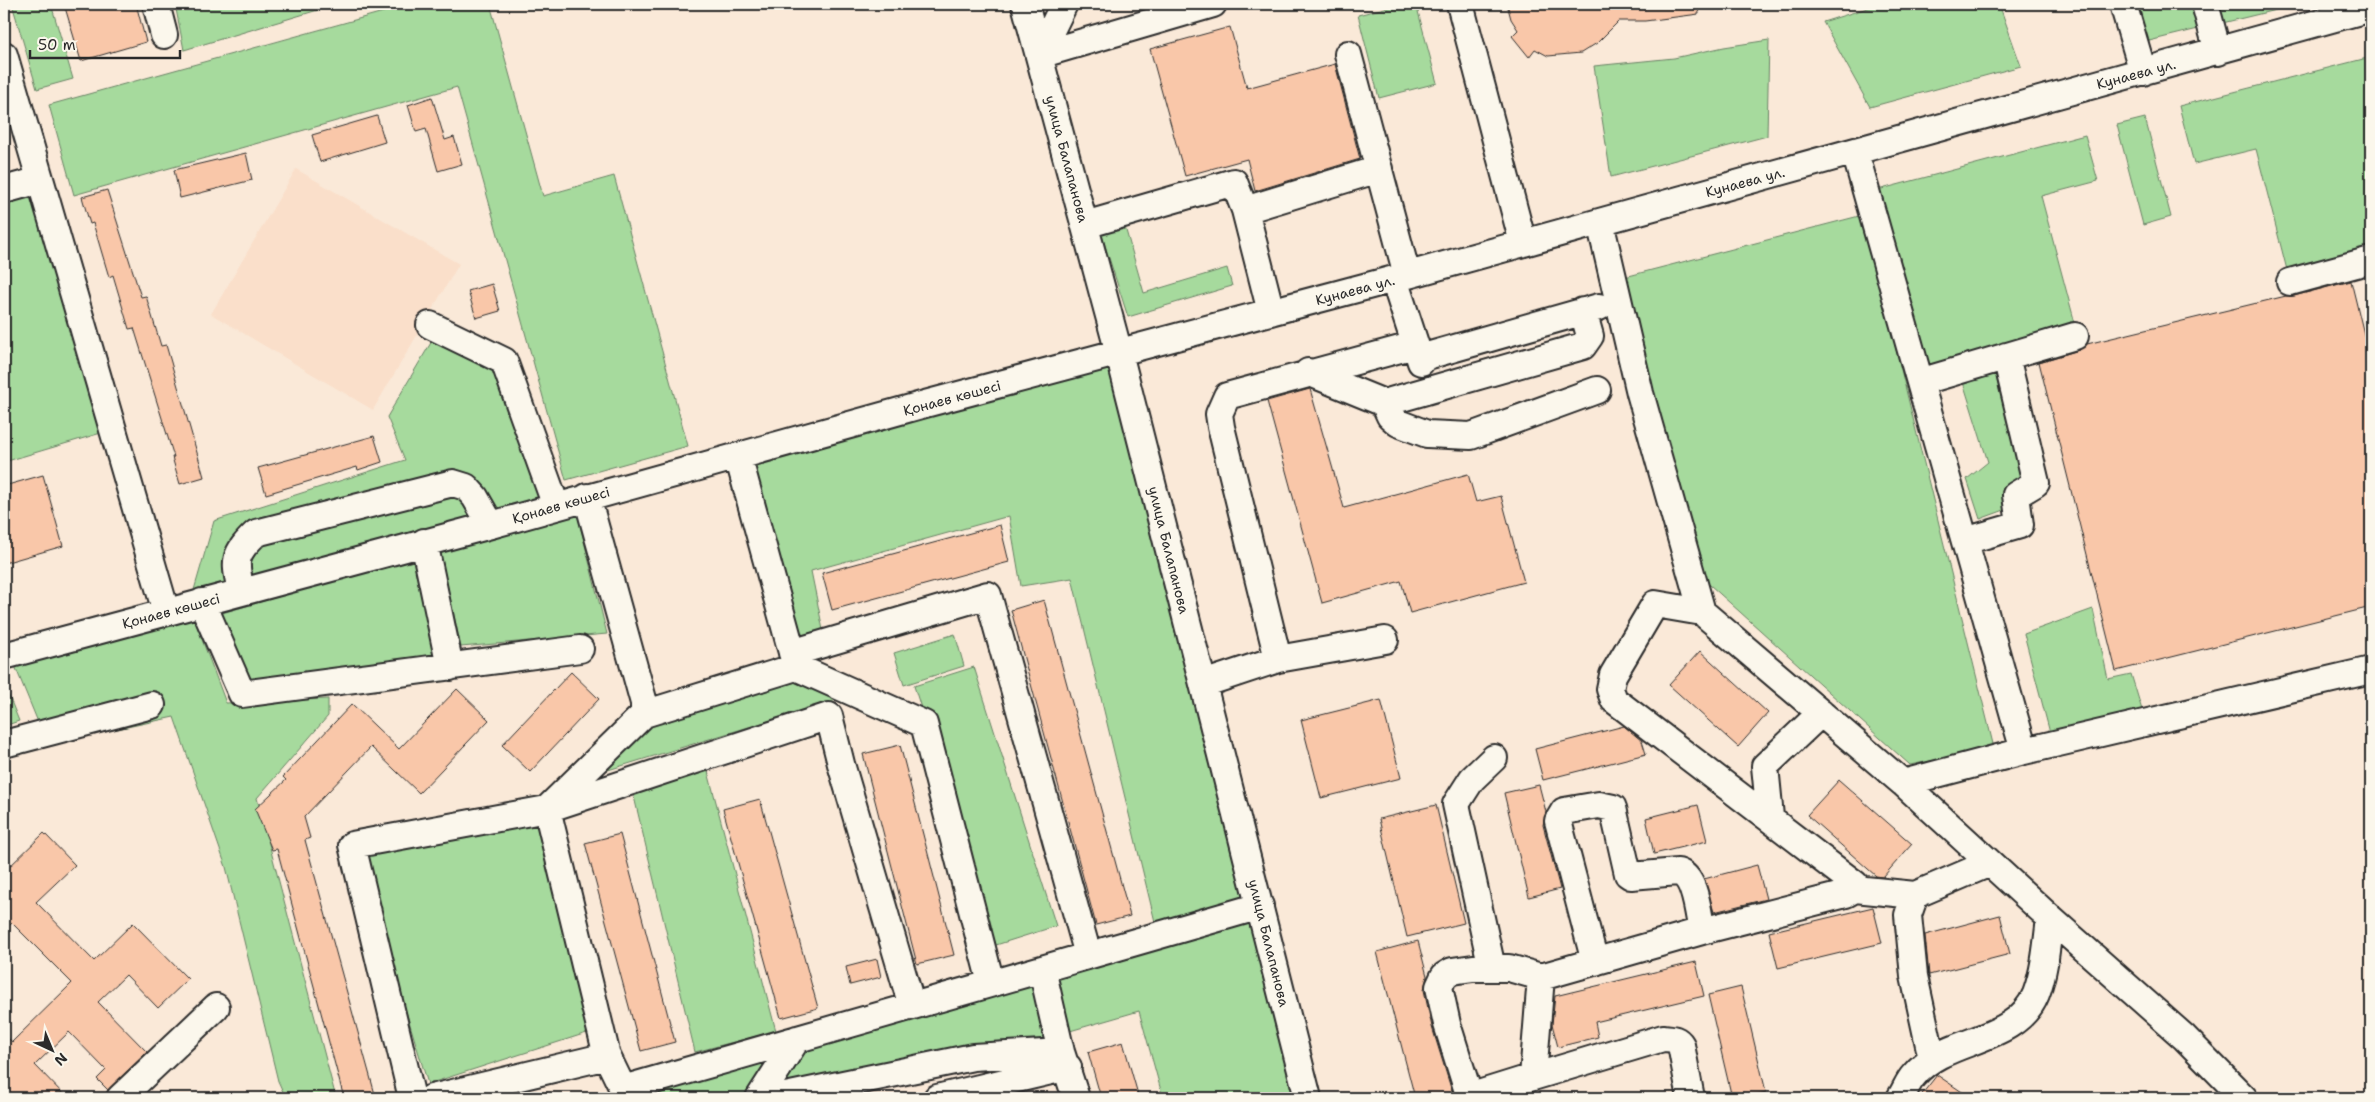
<svg xmlns="http://www.w3.org/2000/svg" width="2375" height="1102" viewBox="0 0 2375 1102" font-family="'Shantell Sans',sans-serif">
  <style>
    .built { fill: #fadfca }
    .green { fill: #a6da9d; stroke: #688264 }
    .building { fill: #f9c7a9; stroke: #2b2b2b }
    .lines { fill: none; stroke-linecap: round; stroke-linejoin: round }
    .minor-casing { stroke: #2b2b2b; stroke-width: 30 }
    .minor { stroke: #fbf7ec; stroke-width: 26 }
    .labels { text-anchor: middle; dominant-baseline: central; stroke-width: 4.5; stroke-linejoin: round; paint-order: stroke }
    .street-label { font-size: 14px; fill: #2b2b2b; stroke: #fbf7ec }
  </style>
  <rect width="100%" height="100%" fill="#fae9d8"/>
  <filter id="ink" filterUnits="userSpaceOnUse"><feTurbulence type="fractalNoise" baseFrequency=".02" numOctaves="2"/><feDisplacementMap in="SourceGraphic" scale="10" xChannelSelector="R" yChannelSelector="G"/><feConvolveMatrix kernelMatrix="1 2 1 2 8 2 1 2 1" color-interpolation-filters="sRGB"/></filter>
  <g filter="url(#ink)">
    <path class="built" d="M 296,169 L 459,264 L 373,410 L 211,314 Z"/>
    <path class="green" d="M 12,4 L 51,4 L 73,79 L 37,89 Z
      M 175,4 L 338,4 L 184,50 Z
      M 412,4 L 490,4 L 543,196 L 614,176 L 688,446 L 566,480 L 457,87 L 74,195 L 49,105 Z
      M 1400,4 L 1416,4 L 1437,83 L 1379,98 L 1358,15 Z
      M 1880,4 L 1999,4 L 2021,66 L 1870,107 L 1823,22 Z
      M 2131,4 L 2300,4 L 2141,43 Z
      M 1769,40 L 1767,136 L 1611,177 L 1594,66 L 1674,58 L 1724,47 Z
      M 2371,57 L 2371,248 L 2287,270 L 2256,149 L 2194,164 L 2179,106 Z
      M 2145,118 L 2171,217 L 2143,225 L 2117,125 Z
      M 2085,135 L 2098,181 L 2041,196 L 2076,327 L 1921,368 L 1874,191 Z
      M 26,181 L 101,433 L 4,462 L 4,196 Z
      M 1863,215 L 1994,748 L 1910,765 L 1700,576 L 1621,278 Z
      M 1125,227 L 1144,293 L 1227,268 L 1232,286 L 1128,317 L 1101,233 Z
      M 432,341 L 498,370 L 547,500 L 192,597 L 214,521 L 405,460 L 387,417 Z
      M 1117,362 L 1250,900 L 1156,926 L 1072,578 L 1021,586 L 1009,516 L 811,571 L 824,635 L 796,644 L 744,461 Z
      M 1993,366 L 2029,501 L 1980,519 L 1967,479 L 1988,462 L 1962,379 Z
      M 577,513 L 607,634 L 461,647 L 439,548 Z
      M 417,557 L 439,660 L 249,684 L 215,615 Z
      M 2093,609 L 2108,679 L 2131,674 L 2142,710 L 2050,733 L 2024,634 Z
      M 192,613 L 226,703 L 328,699 L 328,716 L 257,798 L 336,1098 L 286,1098 L 278,1081 L 226,867 L 174,717 L 47,744 L 15,666 Z
      M 955,634 L 964,666 L 904,685 L 894,653 Z
      M 974,667 L 1056,926 L 996,945 L 914,686 Z
      M 796,682 L 840,699 L 582,778 L 645,723 Z
      M 4,684 L 19,721 L 4,726 Z
      M 706,764 L 776,1031 L 695,1052 L 631,784 Z
      M 536,802 L 596,1030 L 428,1084 L 355,843 Z
      M 1258,915 L 1302,1098 L 1163,1098 L 1139,1011 L 1063,1033 L 1054,972 Z
      M 1033,977 L 1056,1050 L 769,1094 L 799,1045 Z
      M 786,1056 L 757,1098 L 628,1098 Z"/>
    <path class="building" d="M 64,4 L 136,4 L 146,42 L 81,61 Z
      M 1507,4 L 1698,4 L 1699,14 L 1645,21 L 1619,21 L 1597,43 L 1581,53 L 1548,56 L 1535,49 L 1529,57 L 1512,36 L 1518,30 L 1511,19 Z
      M 1230,27 L 1247,88 L 1335,64 L 1360,159 L 1255,191 L 1247,159 L 1185,176 L 1150,49 Z
      M 432,97 L 445,140 L 454,137 L 462,164 L 438,171 L 426,129 L 416,132 L 408,105 Z
      M 377,116 L 385,142 L 320,162 L 312,135 Z
      M 246,153 L 252,180 L 180,198 L 174,170 Z
      M 107,190 L 141,297 L 146,296 L 161,346 L 166,345 L 204,477 L 180,484 L 172,457 L 174,457 L 134,328 L 129,329 L 113,275 L 109,277 L 93,223 L 90,224 L 82,197 Z
      M 2351,281 L 2371,363 L 2371,607 L 2116,671 L 2039,362 L 2079,350 L 2087,344 L 2286,296 L 2294,296 Z
      M 492,284 L 500,311 L 476,318 L 468,291 Z
      M 1310,389 L 1344,508 L 1468,474 L 1476,502 L 1501,496 L 1524,582 L 1410,613 L 1401,581 L 1322,603 L 1267,401 Z
      M 374,436 L 382,462 L 358,470 L 357,467 L 266,494 L 258,468 Z
      M 43,475 L 63,546 L 4,563 L 4,486 Z
      M 1000,525 L 1009,562 L 832,610 L 822,573 Z
      M 1044,600 L 1130,916 L 1096,925 L 1011,610 Z
      M 1700,651 L 1768,713 L 1738,747 L 1669,685 Z
      M 571,672 L 599,699 L 530,772 L 502,745 Z
      M 457,689 L 489,720 L 419,793 L 371,747 L 304,817 L 310,838 L 305,840 L 376,1098 L 344,1098 L 277,849 L 272,850 L 255,809 L 286,780 L 283,777 L 352,704 L 399,749 Z
      M 1381,700 L 1401,778 L 1321,798 L 1301,720 Z
      M 1624,726 L 1642,741 L 1646,754 L 1543,780 L 1535,749 Z
      M 900,745 L 954,955 L 917,964 L 863,754 Z
      M 1839,780 L 1912,844 L 1883,877 L 1876,876 L 1807,815 Z
      M 1539,785 L 1546,812 L 1543,825 L 1560,889 L 1529,897 L 1504,793 Z
      M 760,799 L 818,1008 L 781,1018 L 723,809 Z
      M 1436,805 L 1464,923 L 1407,937 L 1379,819 Z
      M 1698,805 L 1707,841 L 1654,854 L 1646,818 Z
      M 44,833 L 75,865 L 36,902 L 94,961 L 133,923 L 188,979 L 158,1008 L 126,975 L 98,1002 L 147,1052 L 108,1090 L 97,1079 L 106,1070 L 69,1032 L 35,1065 L 67,1098 L 4,1098 L 4,1034 L 12,1042 L 72,983 L 12,923 L 4,931 L 4,872 Z
      M 620,834 L 675,1042 L 641,1051 L 585,843 Z
      M 1757,865 L 1766,899 L 1714,912 L 1704,879 Z
      M 1873,907 L 1882,943 L 1778,968 L 1769,932 Z
      M 2000,915 L 2010,954 L 1929,975 L 1925,935 Z
      M 1418,941 L 1427,976 L 1424,990 L 1432,1027 L 1454,1098 L 1415,1098 L 1377,952 Z
      M 877,959 L 881,977 L 850,985 L 846,967 Z
      M 1696,962 L 1704,996 L 1595,1022 L 1598,1037 L 1558,1047 L 1552,1024 L 1555,996 Z
      M 1741,987 L 1766,1092 L 1742,1098 L 1732,1098 L 1708,995 Z
      M 1123,1042 L 1139,1098 L 1101,1098 L 1088,1052 Z
      M 1937,1075 L 1971,1098 L 1919,1098 Z"/>
    <g class="lines">
      <g class="minor-casing">
        <path id="minor" d="M 156,4 L 164,35
          M 1025,4 L 1119,353 L 1308,1098
          M 1460,4 L 1523,243
          M 2123,4 L 2143,72
          M 2205,4 L 2218,52
          M 1348,54 L 1407,275
          M 4,55 L 166,612
          M 1039,55 L 1213,4
          M 1039,55 L 1064,4
          M 1855,152 L 2024,751 L 2371,670
          M 4,190 L 40,180
          M 1245,210 L 1379,169
          M 1600,222 L 1640,393 L 1702,612
          M 1085,225 L 1234,182 L 1245,210 L 1271,312
          M 1394,279 L 1421,362
          M 2290,282 L 2371,260
          M 430,325 L 504,361 L 556,506
          M 1420,358 L 1599,307
          M 1308,372 L 1384,403 L 1583,346 L 1590,336 L 1583,311
          M 1920,382 L 2075,336
          M 1384,403 L 1390,416 L 1398,423 L 1427,434 L 1471,436 L 1597,390
          M 587,497 L 644,703 L 644,714 L 547,809 L 607,1056 L 623,1089 L 1042,969
          M 1965,541 L 2020,525 L 2016,495 L 2036,483 L 2006,356
          M 424,542 L 450,667
          M 241,592 C 235,561 232,556 256,533 L 453,483 L 466,487 L 475,497 L 491,525
          M 202,602 L 242,694 L 580,649
          M 792,653 L 988,595 L 1088,955
          M 4,656 L 491,525 L 925,404 L 1394,279 L 2371,8
          M 1278,659 L 1221,427 L 1219,414 L 1227,396 L 1415,345
          M 796,667 L 924,724 L 991,983
          M 1203,684 L 1278,659 L 1385,640
          M 644,714 L 796,667 L 738,456
          M 4,744 L 152,705
          M 1903,783 L 2024,751
          M 1770,817 L 1765,766 L 1821,713
          M 1855,889 L 1915,895
          M 1595,962 L 1558,821 L 1564,811 L 1599,805 L 1613,808 L 1628,874 L 1631,876 L 1678,872 C 1696,877 1698,914 1702,931
          M 1492,968 L 1456,804 L 1472,779 L 1494,758
          M 1932,1059 L 1914,976 L 1908,915 L 1915,895 L 1990,863
          M 1469,1097 L 1533,1077
          M 120,1098 L 216,1007
          M 412,1098 L 352,845 L 547,809 L 829,716 L 841,764 L 912,1006
          M 432,1098 L 607,1056
          M 759,1098 L 797,1039
          M 776,1098 L 973,1057 L 1061,1052
          M 937,1098 L 1068,1067
          M 1076,1098 L 1061,1052 L 1042,969 L 1260,906
          M 1470,1098 L 1447,1024 L 1439,987 L 1444,976 L 1452,971 L 1473,968 L 1509,968 L 1541,977
          M 1691,1098 L 1681,1045 C 1677,1038 1671,1039 1663,1038 L 1533,1077 L 1541,977 L 1702,931 L 1846,894 L 1855,889 L 1855,884 L 1614,700 L 1610,689 L 1613,675 L 1655,604 L 1702,612 L 1903,783 L 2050,918 L 2184,1037 L 2244,1098
          M 1900,1098 C 1905,1091 1908,1081 1914,1075 C 1945,1037 2016,1044 2036,994 C 2045,970 2047,943 2050,918"/>
      </g>
      <use href="#minor" class="minor"/>
    </g>
  </g>
  <g class="labels">
    <g class="street-label">
      <text transform="translate(2136 74) rotate(-15)">Кунаева ул.</text>
      <text transform="translate(1067 159) rotate(75)">улица Балапанова</text>
      <text transform="translate(1745 182) rotate(-15)">Кунаева ул.</text>
      <text transform="translate(1355 290) rotate(-15)">Кунаева ул.</text>
      <text transform="translate(952 398) rotate(-15)">Қонаев көшесі</text>
      <text transform="translate(561 505) rotate(-16)">Қонаев көшесі</text>
      <text transform="translate(1169 550) rotate(76)">улица Балапанова</text>
      <text transform="translate(171 611) rotate(-15)">Қонаев көшесі</text>
      <text transform="translate(1269 943) rotate(76)">улица Балапанова</text>
    </g>
  </g>
  <rect width="2375" height="1102" fill="none" stroke="#fbf7ec" stroke-width="20"/>
  <rect x="10" y="10" width="2355" height="1082" fill="none" stroke="#2b2b2b" stroke-width="2" filter="url(#ink)"/>
  <g transform="translate(52 1050) rotate(136)" stroke="#fbf7ec" stroke-width="4" paint-order="stroke">
  <path d="M0-4L9 19L0 12L-9 19Z" fill="#2b2b2b"/>
  <text y="-8" font-size="14" font-weight="bold" text-anchor="middle" fill="#2b2b2b">N</text>
  </g>
  <path d="M30 50v8h150v-8" fill="none" stroke="#2b2b2b" stroke-width="2.5"/>
  <text x="38" y="50" font-size="15" fill="#2b2b2b" stroke="#fbf7ec" stroke-width="4" paint-order="stroke">50 m</text>
</svg>
